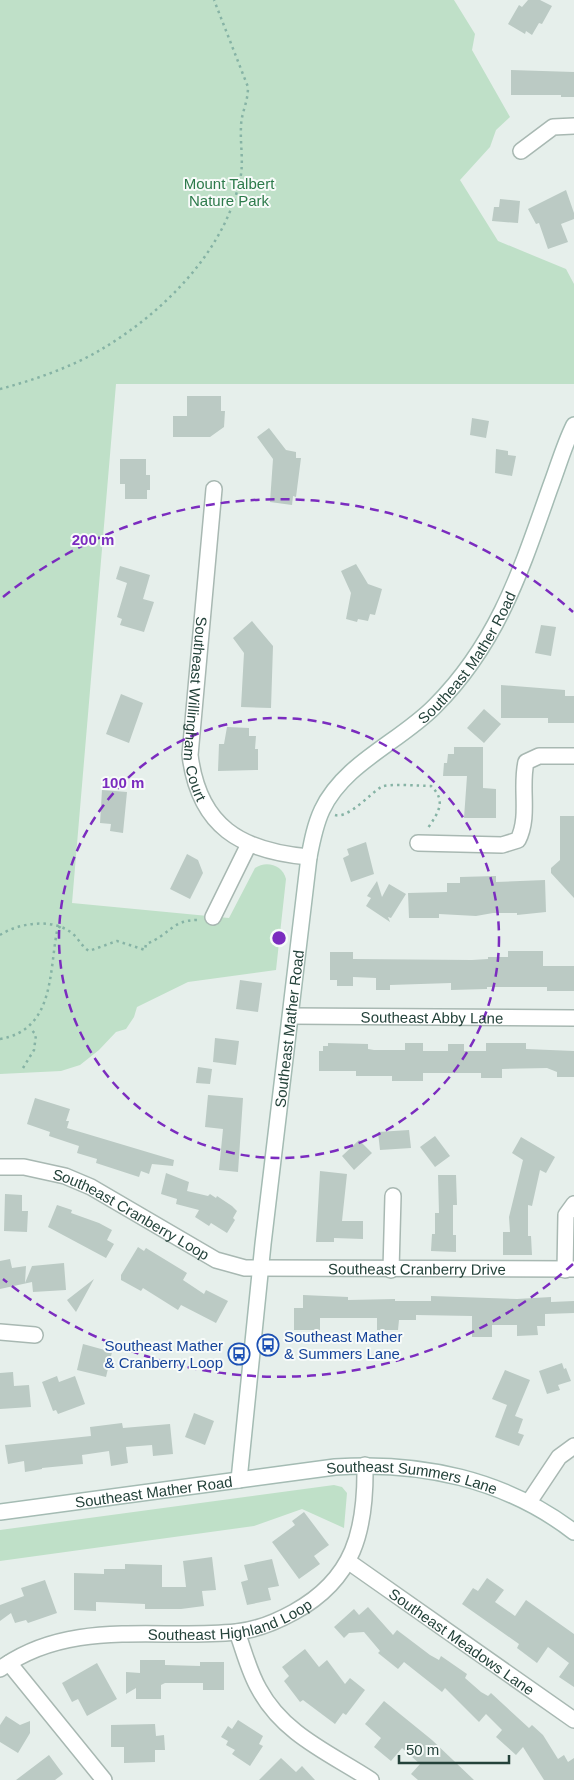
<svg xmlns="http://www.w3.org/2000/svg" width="574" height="1780" viewBox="0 0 574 1780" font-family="Arial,sans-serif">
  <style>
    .green { fill: #bfe0c8 }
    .building { fill: #bbcac4 }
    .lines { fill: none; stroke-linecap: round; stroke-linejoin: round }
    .street-casing { stroke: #a8b8b2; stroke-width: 18 }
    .secondary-casing { stroke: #a4bbb3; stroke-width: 18 }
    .path { stroke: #86b3a5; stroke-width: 2.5; stroke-dasharray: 2.5 4; stroke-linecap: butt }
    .street { stroke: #fff; stroke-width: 15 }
    .secondary { stroke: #fff; stroke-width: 15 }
    .ring { fill: none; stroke: #7b2cbf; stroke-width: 2.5; stroke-dasharray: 9 6 }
    .labels { text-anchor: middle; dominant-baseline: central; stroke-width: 4; stroke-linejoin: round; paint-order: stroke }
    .park-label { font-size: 15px; fill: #2d7a4b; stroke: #f7fbf9 }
    .street-label { font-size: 15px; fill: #24423a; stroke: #f7fbf9 }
    .transit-label { font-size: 15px; fill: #164399; stroke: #f7fbf9; text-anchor: start }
    .centre { fill: #7b2cbf; stroke: #f7fbf9; stroke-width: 2.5 }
    .ring-label { font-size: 15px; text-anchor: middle; font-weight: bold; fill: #7b2cbf; stroke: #f7fbf9; stroke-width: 4; stroke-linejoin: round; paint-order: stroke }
  </style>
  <rect width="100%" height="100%" fill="#e6efeb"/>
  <path class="green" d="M 0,0 L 454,0 L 475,34 L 472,50 L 510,117 L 496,130 L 490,147 L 460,180 L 498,241 L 566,269 L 574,284 L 574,384 L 116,384 L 72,903 L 229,918 L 255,868 C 266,860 283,865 286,879 L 276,970 L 188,982 L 137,1007 L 134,1017 L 126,1029 L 116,1032 L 99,1050 L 80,1065 L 61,1071 L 0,1074 Z
    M 334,1485 L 342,1487 L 347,1493 L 344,1528 L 302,1509 L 254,1526 L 0,1561 L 0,1530 Z"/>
  <path class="building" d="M 528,0 L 540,0 L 552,6 L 542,24 L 539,23 L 532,35 L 526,31 L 525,34 L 508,24 L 519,5 L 522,7 Z
    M 511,70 L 574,72 L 574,97 L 561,97 L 561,95 L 511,95 Z
    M 566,190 L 574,213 L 574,219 L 561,224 L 568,242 L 548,249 L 539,223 L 536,224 L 528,209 Z
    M 500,199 L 520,201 L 518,223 L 492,221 L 494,207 L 499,207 Z
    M 187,396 L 221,396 L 221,411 L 225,411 L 224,427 L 210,437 L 173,437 L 173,416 L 187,416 Z
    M 472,418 L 489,421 L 486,438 L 470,435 Z
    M 269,428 L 286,450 L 296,452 L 296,458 L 301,458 L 296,497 L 293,496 L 292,505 L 270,502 L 273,459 L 257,437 Z
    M 496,449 L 508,451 L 508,455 L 516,456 L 512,476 L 495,473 Z
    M 120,459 L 146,459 L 146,475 L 150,475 L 150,490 L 147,490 L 147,499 L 125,499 L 125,484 L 120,484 Z
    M 356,564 L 368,584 L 382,589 L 375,615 L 370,614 L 368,621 L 358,619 L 357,622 L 346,619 L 351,593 L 341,571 Z
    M 120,566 L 150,575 L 143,599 L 154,602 L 144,632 L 120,625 L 122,619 L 117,617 L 127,583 L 116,579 Z
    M 252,621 L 273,646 L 271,708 L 241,707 L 244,653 L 233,638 Z
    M 541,625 L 556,627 L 551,656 L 535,653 Z
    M 501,685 L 565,690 L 565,696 L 574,696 L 574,723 L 548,723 L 548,718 L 501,718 Z
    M 121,694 L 143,703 L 129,743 L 106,734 Z
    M 484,709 L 501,724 L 484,743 L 467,728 Z
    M 227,727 L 249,728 L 249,736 L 256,736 L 255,749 L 258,749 L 258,770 L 218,771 L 219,744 L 224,744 Z
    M 454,747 L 483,747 L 483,788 L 496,789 L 496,818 L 464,818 L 467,776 L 443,776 L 444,763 L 447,763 L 448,754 L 454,754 Z
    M 102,790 L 127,792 L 123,833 L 110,831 L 111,824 L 100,823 Z
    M 560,816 L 574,816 L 574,898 L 551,873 L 551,868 L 560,860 Z
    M 366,842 L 374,874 L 351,882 L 343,858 L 349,855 L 347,849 Z
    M 187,854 L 198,860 L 203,873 L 190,899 L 170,889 Z
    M 496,876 L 496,882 L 545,880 L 546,912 L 517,915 L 517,913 L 493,913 L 476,916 L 439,914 L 439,918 L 409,918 L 408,893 L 447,892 L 447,883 L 460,883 L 460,877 Z
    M 377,881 L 382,897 L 389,884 L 406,894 L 391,918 L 388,917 L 390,922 L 366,906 L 371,898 L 367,896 Z
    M 508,951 L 543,951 L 543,966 L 574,966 L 574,991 L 547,991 L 547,987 L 487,987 L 487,989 L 451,990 L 451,983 L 390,985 L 390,990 L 376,990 L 376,978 L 353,977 L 353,986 L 337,986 L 337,980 L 330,980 L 330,952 L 353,952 L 353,959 L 472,960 L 488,959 L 488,957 L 508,957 Z
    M 240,980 L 262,983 L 258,1012 L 236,1009 Z
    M 215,1038 L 239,1041 L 236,1065 L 213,1062 Z
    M 328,1043 L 368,1044 L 368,1049 L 374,1050 L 405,1050 L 405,1043 L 423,1043 L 423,1051 L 448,1051 L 448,1044 L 464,1044 L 464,1051 L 486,1051 L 486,1043 L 526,1043 L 526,1049 L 574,1051 L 574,1077 L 557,1077 L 557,1072 L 547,1068 L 502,1069 L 502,1078 L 481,1078 L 481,1073 L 423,1073 L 423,1081 L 392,1081 L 392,1076 L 356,1076 L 356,1071 L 319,1071 L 319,1051 L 323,1051 L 323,1046 L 328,1046 Z
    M 198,1067 L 212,1069 L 210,1084 L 196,1083 Z
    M 208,1095 L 243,1098 L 238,1172 L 219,1170 L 223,1129 L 205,1127 Z
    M 35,1098 L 70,1109 L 66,1121 L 69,1121 L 67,1128 L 174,1160 L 173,1166 L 152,1164 L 149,1174 L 141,1171 L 139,1177 L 96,1163 L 97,1159 L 77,1153 L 79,1146 L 49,1136 L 50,1132 L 27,1124 Z
    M 409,1130 L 411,1148 L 380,1150 L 378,1132 Z
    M 435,1136 L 450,1156 L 435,1167 L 420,1147 Z
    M 521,1137 L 555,1157 L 546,1173 L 540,1170 L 532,1206 L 528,1205 L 528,1236 L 531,1236 L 532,1255 L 503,1255 L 503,1232 L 510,1232 L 509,1217 L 523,1160 L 512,1153 Z
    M 359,1140 L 372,1153 L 354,1170 L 342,1156 Z
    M 320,1171 L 347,1174 L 342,1221 L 363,1221 L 363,1239 L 334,1238 L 334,1242 L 316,1242 Z
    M 166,1173 L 189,1182 L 187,1191 L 208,1196 L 210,1194 L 216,1198 L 217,1196 L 232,1206 L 237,1211 L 233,1218 L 235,1220 L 227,1233 L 211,1223 L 209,1226 L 195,1217 L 199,1210 L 176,1204 L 177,1199 L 161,1194 Z
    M 438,1175 L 456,1175 L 457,1205 L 453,1205 L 453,1235 L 456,1235 L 456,1252 L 431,1251 L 432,1234 L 435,1234 L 435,1213 L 439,1213 Z
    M 5,1194 L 22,1195 L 22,1211 L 28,1211 L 27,1232 L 4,1231 Z
    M 57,1205 L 72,1210 L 71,1213 L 99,1223 L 112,1230 L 107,1240 L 114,1244 L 106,1258 L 48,1227 Z
    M 138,1247 L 144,1251 L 146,1248 L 187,1273 L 183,1280 L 204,1294 L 206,1290 L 228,1301 L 216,1323 L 181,1305 L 178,1310 L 143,1288 L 141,1291 L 121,1280 L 121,1275 Z
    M 10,1259 L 12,1268 L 26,1266 L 25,1283 L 32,1266 L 64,1263 L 66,1290 L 33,1292 L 32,1282 L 0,1289 L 0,1261 Z
    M 94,1279 L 76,1312 L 67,1300 Z
    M 303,1295 L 348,1297 L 348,1300 L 395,1299 L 395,1301 L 431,1301 L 431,1296 L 517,1299 L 551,1297 L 551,1302 L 574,1301 L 574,1313 L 545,1314 L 545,1326 L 537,1326 L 538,1335 L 517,1336 L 517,1325 L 492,1325 L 492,1337 L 472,1337 L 472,1316 L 416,1315 L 416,1320 L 399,1320 L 398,1330 L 377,1330 L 377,1318 L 320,1318 L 320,1330 L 294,1330 L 294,1308 L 303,1308 Z
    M 83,1344 L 112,1352 L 106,1377 L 77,1370 Z
    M 562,1363 L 564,1369 L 566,1368 L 571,1381 L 558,1385 L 560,1390 L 547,1394 L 539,1371 Z
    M 505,1370 L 530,1380 L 515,1416 L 523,1419 L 518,1433 L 524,1435 L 519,1446 L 495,1437 L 507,1405 L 492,1399 Z
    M 13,1372 L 14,1386 L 29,1385 L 31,1407 L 0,1409 L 0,1373 Z
    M 57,1376 L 59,1382 L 75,1376 L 85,1404 L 58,1414 L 56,1410 L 53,1411 L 42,1382 Z
    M 194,1413 L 214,1421 L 205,1445 L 185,1437 Z
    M 122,1423 L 123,1428 L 170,1424 L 173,1454 L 153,1456 L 152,1445 L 126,1447 L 128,1463 L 111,1466 L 109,1451 L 82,1455 L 83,1464 L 42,1468 L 42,1469 L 25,1472 L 24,1461 L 8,1464 L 5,1445 L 91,1436 L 90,1427 Z
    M 304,1512 L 329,1545 L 314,1556 L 320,1564 L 299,1579 L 272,1542 L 295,1525 L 292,1521 Z
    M 212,1557 L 216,1590 L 202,1591 L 204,1606 L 181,1609 L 145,1609 L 145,1604 L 96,1602 L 96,1611 L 74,1610 L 74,1573 L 104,1574 L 104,1569 L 125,1569 L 125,1564 L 162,1565 L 162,1587 L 186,1587 L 183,1561 Z
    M 272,1559 L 279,1586 L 268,1588 L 271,1600 L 247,1605 L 241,1582 L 248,1580 L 244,1565 Z
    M 487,1578 L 504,1590 L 495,1602 L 515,1616 L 526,1600 L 574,1634 L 574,1687 L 559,1677 L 569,1663 L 548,1647 L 537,1663 L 517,1648 L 519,1644 L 462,1604 L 473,1588 L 478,1591 Z
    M 45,1580 L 57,1613 L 28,1623 L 26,1620 L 15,1623 L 11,1613 L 0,1621 L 0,1605 L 24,1596 L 21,1588 Z
    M 368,1607 L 393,1635 L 397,1630 L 430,1655 L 439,1660 L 441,1656 L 467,1674 L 465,1678 L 481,1692 L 488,1696 L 491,1693 L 529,1728 L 532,1725 L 543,1735 L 558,1759 L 564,1755 L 568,1762 L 574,1758 L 574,1780 L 544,1780 L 523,1747 L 516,1755 L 496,1737 L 502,1730 L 486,1714 L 479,1722 L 445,1688 L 442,1692 L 404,1662 L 398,1669 L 378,1653 L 380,1651 L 364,1632 L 349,1633 L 344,1638 L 334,1627 L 354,1609 L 359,1615 Z
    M 305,1649 L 319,1667 L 327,1660 L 345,1684 L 350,1678 L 365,1690 L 346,1715 L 343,1713 L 335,1724 L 303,1700 L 300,1702 L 284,1681 L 289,1676 L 282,1667 Z
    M 140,1660 L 165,1660 L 165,1665 L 200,1666 L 200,1662 L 224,1662 L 224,1690 L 203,1690 L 203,1683 L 165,1683 L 161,1685 L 161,1699 L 136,1699 L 136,1688 L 126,1694 L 126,1672 L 140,1673 Z
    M 97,1663 L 117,1699 L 87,1716 L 78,1699 L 72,1702 L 62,1683 Z
    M 384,1701 L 432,1740 L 474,1780 L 418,1780 L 411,1774 L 420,1764 L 402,1748 L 391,1761 L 374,1747 L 381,1738 L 365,1724 Z
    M 6,1716 L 20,1725 L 30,1721 L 30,1733 L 18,1753 L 0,1742 L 0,1725 Z
    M 238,1720 L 263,1736 L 259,1744 L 263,1746 L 250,1766 L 232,1754 L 235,1750 L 226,1745 L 228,1741 L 221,1737 L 228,1726 L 232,1729 Z
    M 155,1724 L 156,1736 L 164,1735 L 165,1750 L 155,1750 L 155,1762 L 124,1763 L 124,1747 L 111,1747 L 111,1725 Z
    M 49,1755 L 63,1774 L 55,1780 L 16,1780 Z
    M 281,1758 L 296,1772 L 302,1766 L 315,1780 L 259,1780 Z"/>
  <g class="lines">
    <g class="street-casing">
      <g id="street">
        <path d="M 521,151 L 553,127 L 574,126"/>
        <path id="s1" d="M 214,489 L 190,755 C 199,827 241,851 309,857"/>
        <path d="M 418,843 L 502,845 L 518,840 C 530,816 520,788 526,762 L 539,756 L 574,756"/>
        <path d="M 213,917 L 249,844"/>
        <path id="s2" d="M 291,1016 L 574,1018"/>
        <path id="s3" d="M 0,1167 L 24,1167 L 65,1176 L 91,1187 L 216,1260 L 245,1268 L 574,1269"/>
        <path d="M 391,1270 L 393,1196"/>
        <path d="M 565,1270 L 566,1215 L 574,1204"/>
        <path d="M 0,1332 L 35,1335"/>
        <path d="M 529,1502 L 559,1457 L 574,1446"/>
        <path id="s4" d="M 349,1562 L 574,1720"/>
        <path d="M 237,1632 C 244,1651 249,1672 259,1689 C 284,1735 330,1753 371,1780"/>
        <path d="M 9,1663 L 104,1780"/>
        <path id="s5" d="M 0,1669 C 70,1618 156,1640 236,1632 C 256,1630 276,1622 294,1612 C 354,1579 366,1531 365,1465"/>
      </g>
    </g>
    <g class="secondary-casing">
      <g id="secondary">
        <path id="s6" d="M 239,1480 L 263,1244 L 309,857 C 312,841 315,825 322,810 C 344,763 400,742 435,706 C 498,643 521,570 550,488 C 558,467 564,445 574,425"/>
        <path id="s7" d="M 0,1512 L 335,1467 C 420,1461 505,1479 574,1532"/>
      </g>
    </g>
    <path class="path" d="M 0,389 C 34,380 72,367 102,349 C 164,312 224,252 240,180 C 244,162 240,145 241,127 C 241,113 248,103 248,87 L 214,0
      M 335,815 C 348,819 370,794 381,787 C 388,783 420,786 431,786 C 447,801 438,813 428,828
      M 0,935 C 20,922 55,918 73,934 C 79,939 82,947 89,951 L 117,941 L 145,950 L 146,944 C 170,935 171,920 198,920
      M 0,1039 C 54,1030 49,974 57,931 L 61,925
      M 23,1068 L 34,1050 L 36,1035 L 30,1028"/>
    <use href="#street" class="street"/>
    <use href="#secondary" class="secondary"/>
  </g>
  <g class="ring">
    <circle cx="279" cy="938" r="220"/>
    <path d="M573 1264A439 439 0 0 1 3 1279M3 597A439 439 0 0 1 573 612"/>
  </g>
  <defs>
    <g id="bus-ring" transform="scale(1.125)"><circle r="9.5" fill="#f7fbf9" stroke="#1a4fb4" stroke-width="1.5"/><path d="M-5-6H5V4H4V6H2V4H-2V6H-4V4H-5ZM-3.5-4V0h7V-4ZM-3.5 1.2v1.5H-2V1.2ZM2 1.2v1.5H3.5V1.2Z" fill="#1a4fb4"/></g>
  </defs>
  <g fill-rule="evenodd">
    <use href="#bus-ring" x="268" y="1345"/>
    <use href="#bus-ring" x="239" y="1354"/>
  </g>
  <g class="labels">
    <g class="park-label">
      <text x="229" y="183">Mount Talbert<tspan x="229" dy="17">Nature Park</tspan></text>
    </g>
    <g class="street-label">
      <text stroke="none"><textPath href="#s6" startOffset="889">Southeast Mather Road</textPath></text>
      <text stroke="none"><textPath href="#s1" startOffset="221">Southeast Willingham Court</textPath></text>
      <text stroke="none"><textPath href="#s2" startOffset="141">Southeast Abby Lane</textPath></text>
      <text stroke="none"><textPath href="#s6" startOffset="454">Southeast Mather Road</textPath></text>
      <text stroke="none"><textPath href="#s3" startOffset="142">Southeast Cranberry Loop</textPath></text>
      <text stroke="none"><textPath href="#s3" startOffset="441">Southeast Cranberry Drive</textPath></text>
      <text stroke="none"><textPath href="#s7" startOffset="416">Southeast Summers Lane</textPath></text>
      <text stroke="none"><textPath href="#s7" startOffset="155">Southeast Mather Road</textPath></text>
      <text stroke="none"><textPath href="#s5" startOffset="239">Southeast Highland Loop</textPath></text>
      <text stroke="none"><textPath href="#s4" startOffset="138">Southeast Meadows Lane</textPath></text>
    </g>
    <g class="transit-label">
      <text x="284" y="1336">Southeast Mather<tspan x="284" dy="17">&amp; Summers Lane</tspan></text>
      <text x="223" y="1345" text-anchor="end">Southeast Mather<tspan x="223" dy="17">&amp; Cranberry Loop</tspan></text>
    </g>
  </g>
  <circle cx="279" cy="938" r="8" class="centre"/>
  <g class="ring-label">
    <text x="93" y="545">200 m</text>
    <text x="123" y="788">100 m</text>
  </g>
  <path d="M399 1755v8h110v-8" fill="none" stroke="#24423a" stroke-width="2.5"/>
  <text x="406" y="1755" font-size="15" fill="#24423a" stroke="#f7fbf9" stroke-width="4" paint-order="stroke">50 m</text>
</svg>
